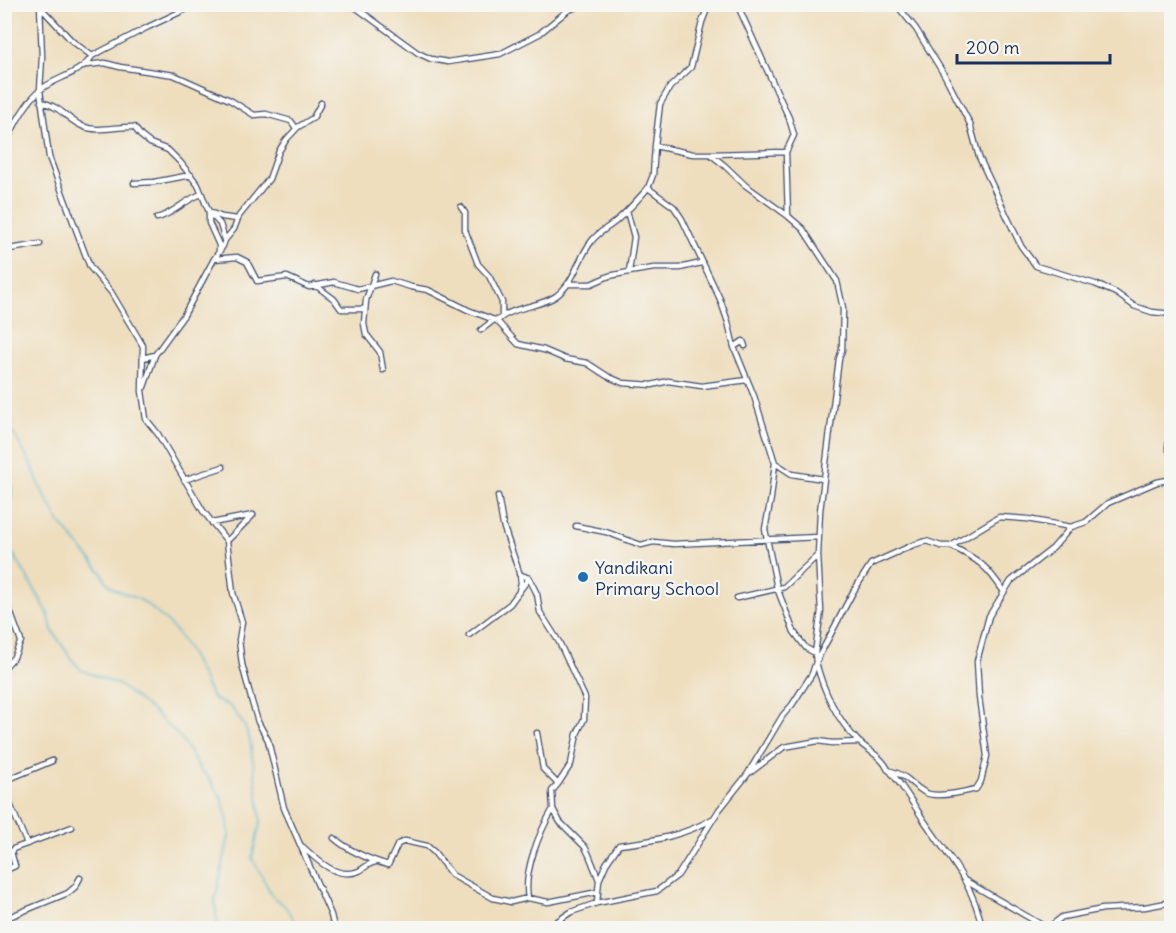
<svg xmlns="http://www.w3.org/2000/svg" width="1176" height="933" viewBox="0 0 1176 933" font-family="Delius,sans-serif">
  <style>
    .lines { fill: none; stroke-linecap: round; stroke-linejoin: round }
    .stream { stroke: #4fb5ce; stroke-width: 1.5 }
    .street-casing { stroke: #3b496c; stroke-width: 7 }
    .street { stroke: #fff; stroke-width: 4.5 }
    .poi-dot { fill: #1f6fb2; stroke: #f6f6f2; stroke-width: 2 }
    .labels { text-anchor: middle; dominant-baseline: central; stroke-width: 4.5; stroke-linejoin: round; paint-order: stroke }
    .poi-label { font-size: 18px; fill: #1b2f5e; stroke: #f6f6f2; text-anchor: start }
  </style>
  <rect width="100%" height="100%" fill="#f6f6f2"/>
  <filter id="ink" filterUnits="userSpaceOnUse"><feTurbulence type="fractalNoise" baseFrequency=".0167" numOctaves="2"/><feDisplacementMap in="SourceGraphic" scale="12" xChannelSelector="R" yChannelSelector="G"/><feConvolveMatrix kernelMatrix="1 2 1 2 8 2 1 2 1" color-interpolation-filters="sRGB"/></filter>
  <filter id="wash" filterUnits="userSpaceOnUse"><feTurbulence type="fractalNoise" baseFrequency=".008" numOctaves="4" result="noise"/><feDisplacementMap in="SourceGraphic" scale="24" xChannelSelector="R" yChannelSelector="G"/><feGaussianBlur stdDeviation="1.35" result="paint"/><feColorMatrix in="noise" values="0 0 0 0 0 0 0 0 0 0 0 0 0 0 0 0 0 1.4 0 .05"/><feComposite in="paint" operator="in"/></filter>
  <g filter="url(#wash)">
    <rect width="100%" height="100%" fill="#eedebe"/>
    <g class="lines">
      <path class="stream" d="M 4,426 L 14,434 L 33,468 L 41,489 L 60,523 L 102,573 C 109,593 127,592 142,601 C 150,606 157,613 164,619 C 185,638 198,669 211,695 L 215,700 L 230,706 L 244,725 L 250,740 L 261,820 L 252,858 L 273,897 L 286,907 L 298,928
        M 4,510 L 12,496 L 8,429
        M 4,543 L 16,558 L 40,599 L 48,613 L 52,630 L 70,657 L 81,670 L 119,685 L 150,709 L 180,737 L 201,771 L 208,777 L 221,797 L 228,820 L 229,836 L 215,900 L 216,916 L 219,928"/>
    </g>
  </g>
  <g filter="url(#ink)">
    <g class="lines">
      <g class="street-casing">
        <path id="street" d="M 40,4 L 42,57 L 40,90 L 49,157 L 90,267 L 111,292 L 143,346 L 142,391 L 146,419 L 158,434 L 203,511 L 227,541 L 233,593 L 242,622 L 239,640 L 242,664 L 252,702 L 258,722 L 268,740 L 284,808 L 331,915 L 334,928
          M 351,4 L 418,53 L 431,59 L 448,62 L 500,54 L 539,34 L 567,11 L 583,4
          M 896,4 L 916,29 L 945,76 L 970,124 L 979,157 L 1021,246 L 1036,266 L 1095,284 L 1116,293 L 1134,306 L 1152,312 L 1172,314
          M 42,9 L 72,41 L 92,56 L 148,27 L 197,4
          M 87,65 L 105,63 L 120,67 L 174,75 L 230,100 L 254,115 L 266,114 L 291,121 L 296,128
          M 41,102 C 62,107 65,118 82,126 C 98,133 116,126 134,127 L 141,136 L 150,143 L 168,150 L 180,162 L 198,185 L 209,212 L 220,224 L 225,240 L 223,246 L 214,259
          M 655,146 L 660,104 L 670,87 L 691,67 L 702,22 L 709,4
          M 4,147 C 13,128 23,106 39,91 C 54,77 81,75 92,56
          M 710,154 L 786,152
          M 134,183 L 154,182 L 191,175
          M 461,207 L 465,213 L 465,230 L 478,264 L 489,276 L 502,302 L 502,316
          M 627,211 L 634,237 L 629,272
          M 157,218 C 174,214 185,199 202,194
          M 225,240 L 234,229 L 239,216 L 269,179 L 279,151 L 286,140 L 298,127 L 313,118 L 321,103
          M 4,250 L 40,244
          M 219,251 L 219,245 L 209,223 L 209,212 L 222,217 L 237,219
          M 375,274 L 366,300 L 364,324 L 366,334 L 380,352 L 383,370
          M 568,284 L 591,284 L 609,276 L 629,272 L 654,268 L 680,268 L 701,263
          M 315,285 L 334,299 L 341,309 L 365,309
          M 497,321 C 512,306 538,308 556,296 C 575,282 578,259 591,242 C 597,233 608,228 616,221 C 628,211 638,199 648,188
          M 481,330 L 494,320
          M 745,346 L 743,341 L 734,347 L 754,396 L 775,463 L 771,498 L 765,529 L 777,588 L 794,632 L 806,648 L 815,653
          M 734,347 L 728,322 L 720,299 L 682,219 L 674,207 L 648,188 L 653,175 L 655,146 L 693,154 L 710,154 L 724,165 L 745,185 L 788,216
          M 143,358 L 155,355 L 184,315 L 214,259 L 237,257 L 247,262 L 257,281 L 287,277 L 309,287 L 334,282 L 358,289 L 391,281 L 411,287 L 428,290 L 468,310 L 497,321 L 518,344 L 544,350 L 565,359 L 587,363 L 607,376 L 623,383 L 652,385 L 668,381 L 702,386 L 747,380
          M 144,387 L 155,355
          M 1172,413 L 1168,448 L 1172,456
          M 775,463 L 792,474 L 823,479
          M 184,480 L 223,467
          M 498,496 L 503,525 L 520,575 L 521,583 L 519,591
          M 212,523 L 253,515
          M 576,526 L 606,532 L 641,545 L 653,542 L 674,544 L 818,537
          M 1071,527 L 1053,548 L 1011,581 L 989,616 L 977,661 L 979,697 L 987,756 L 981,781 L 976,789 C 964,792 935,799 924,792 C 909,783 909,776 888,770 C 883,757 867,750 858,741 C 837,720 823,690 816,662 L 853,592 L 871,564 L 913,545 L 926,541 L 941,546 L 951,546 L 999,517 L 1027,519 L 1071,527 L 1086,522 L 1108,503 L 1157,482 L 1172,479
          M 227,541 L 253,515
          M 951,546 C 979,560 987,566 1004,592
          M 519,574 L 529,578 L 537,594 L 540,612 L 559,642 L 585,698 L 584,719 L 577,734 L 571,764 L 558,784
          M 4,595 L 21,641 L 14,657 L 4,668
          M 737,598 L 784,587 L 818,555
          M 469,635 L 510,604 L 529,578
          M 537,733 L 543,769 L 558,784 L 552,791 L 553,809 L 560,822 L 585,847 L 589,855 L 599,880 L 597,903
          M 889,770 C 904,787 911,801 923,819 C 947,855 974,884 982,928
          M 751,772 L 784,747 L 818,741 L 832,743 L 859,742
          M 4,781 L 52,761
          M 4,790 L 27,844
          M 334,838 C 349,851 368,859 388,865 L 398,844 L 405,841 L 427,846 L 434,852 L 452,875 L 493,898 L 511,902 L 528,898 L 548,902 L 598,892
          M 303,847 C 317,860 337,880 359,871 C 365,868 368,863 376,862
          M 4,871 L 15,866 L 11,852 L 13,849 L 72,827
          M 599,880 L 606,864 L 619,845 C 653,841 684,836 714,818
          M 966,881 L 1047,928
          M 528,898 C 523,871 540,831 553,809
          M 4,919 L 68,893 L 75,887 L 80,878
          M 554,928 L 556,922 L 571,912 L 597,903 L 657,891 L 678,875 L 719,810 L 747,775 L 783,715 L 792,705 L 812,674 L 816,662 L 815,653 L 821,611 L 818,555 L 820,511 L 839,359 L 842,350 L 843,308 L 837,281 L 803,229 L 788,216 L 786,152 L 794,135 L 789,118 L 737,4
          M 1048,928 L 1062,917 L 1103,909 L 1145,907 L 1172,902"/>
      </g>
      <use href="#street" class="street"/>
    </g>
  </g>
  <circle class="poi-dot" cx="583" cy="577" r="6"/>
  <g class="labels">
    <g class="poi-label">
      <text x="595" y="567">Yandikani<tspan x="595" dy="21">Primary School</tspan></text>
    </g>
  </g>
  <rect width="1176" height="933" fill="none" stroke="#f6f6f2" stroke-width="24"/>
  <path d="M957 54v9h153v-9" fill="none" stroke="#1b2f5e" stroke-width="3"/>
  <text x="966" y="54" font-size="18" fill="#1b2f5e" stroke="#f6f6f2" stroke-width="4.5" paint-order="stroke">200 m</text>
</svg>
